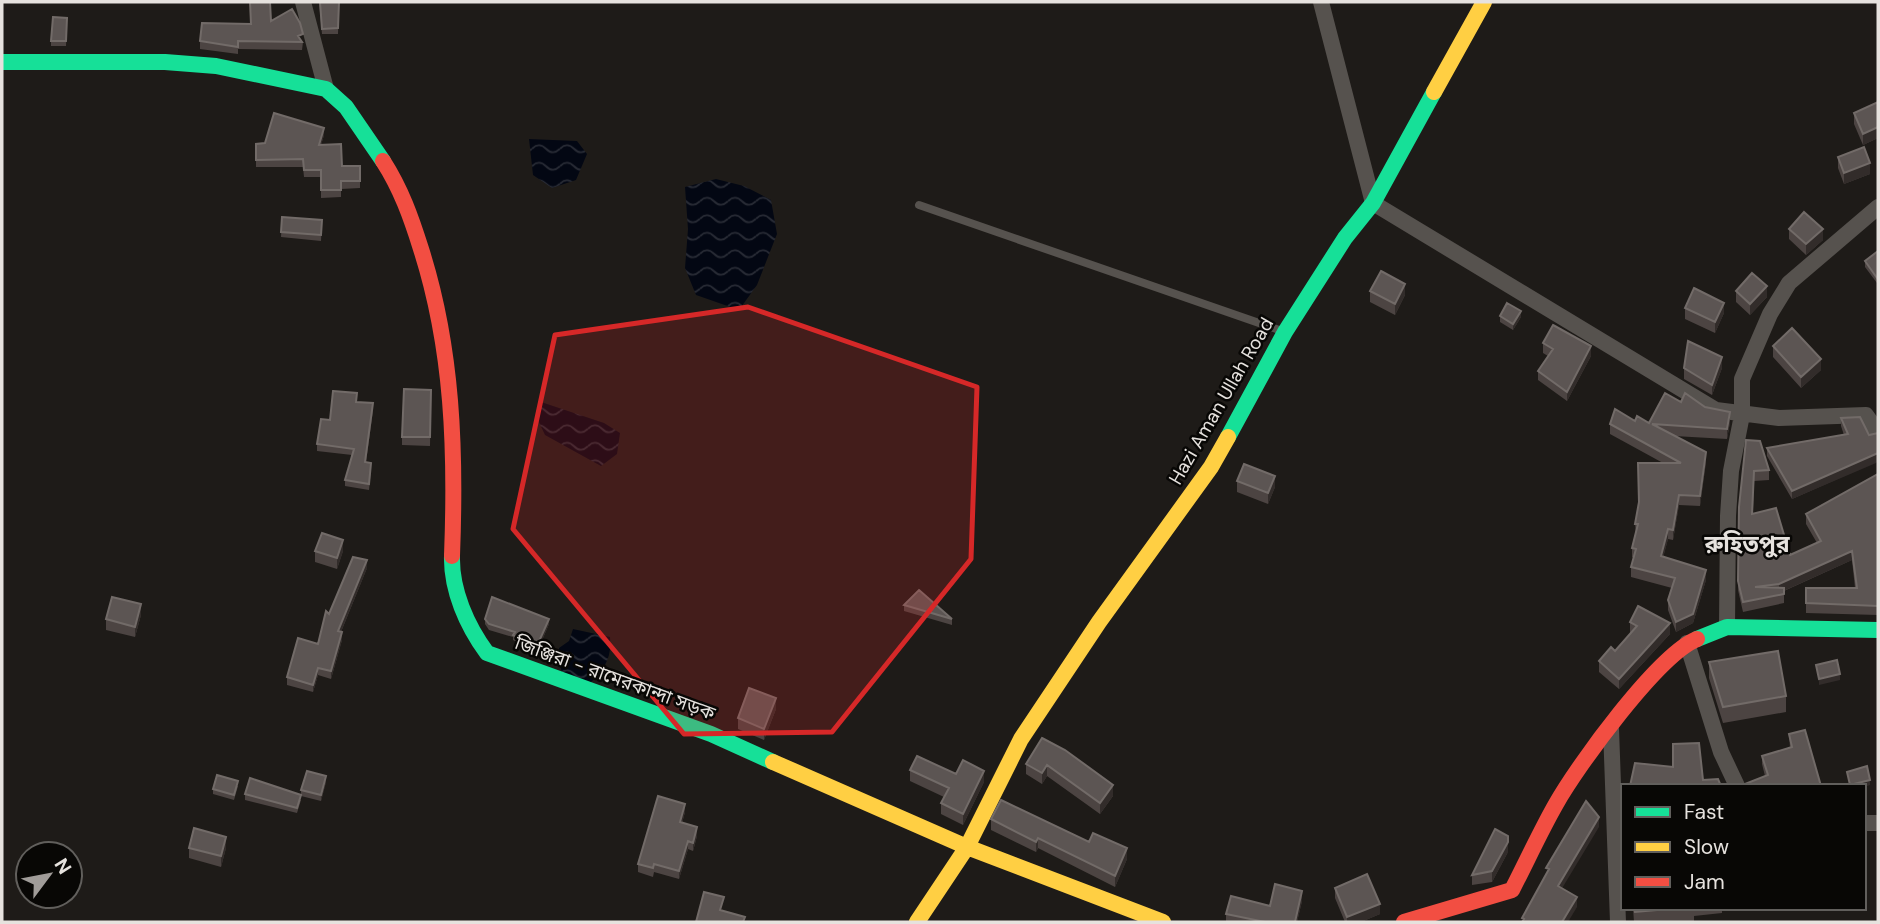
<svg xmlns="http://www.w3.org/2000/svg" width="1880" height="924" viewBox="0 0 1880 924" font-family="'DM Sans','Noto Sans Bengali',sans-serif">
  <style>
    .water { fill: url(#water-waves) }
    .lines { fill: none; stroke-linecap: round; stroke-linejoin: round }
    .lane { stroke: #56524e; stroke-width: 8 }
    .street { stroke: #56524e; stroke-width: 16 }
    .fast { stroke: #16e098; stroke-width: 16 }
    .slow { stroke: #ffcf43; stroke-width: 16 }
    .jam { stroke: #f24e42; stroke-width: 16 }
    .wall { fill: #4c4442 }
    .shaded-wall { fill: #322c2a }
    .building { fill: #5c5553; stroke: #726b68; stroke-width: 2 }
    .marked { fill: #d62828; fill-opacity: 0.2; stroke: #d62828; stroke-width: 5; stroke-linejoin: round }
    .labels { text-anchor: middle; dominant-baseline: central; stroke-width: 5; stroke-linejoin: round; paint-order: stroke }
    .street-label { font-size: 19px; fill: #e6e2de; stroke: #080705 }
    .quarter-label { font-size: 23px; font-weight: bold; fill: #e6e2de; stroke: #080705 }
  </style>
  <defs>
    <pattern id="water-waves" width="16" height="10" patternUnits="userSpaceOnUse" patternTransform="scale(1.75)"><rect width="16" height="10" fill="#030713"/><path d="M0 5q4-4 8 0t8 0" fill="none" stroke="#282b35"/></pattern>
  </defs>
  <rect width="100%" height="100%" fill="#1e1b18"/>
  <path class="water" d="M 529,139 L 577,141 L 587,154 L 576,180 L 552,188 L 533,175 Z
    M 716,179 L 744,186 L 771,200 L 777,234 L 757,285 L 739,310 L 696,295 L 685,268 L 688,229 L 685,187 Z
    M 541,402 L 604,423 L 620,433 L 617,454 L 601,466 L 545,435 L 536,416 Z
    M 573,629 L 610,637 C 612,659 604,670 588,685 L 564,678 L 559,663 L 559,648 L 569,641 Z"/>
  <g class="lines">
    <path class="lane" d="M 919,205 L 1282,331"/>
    <path class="street" d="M 303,2 L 326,89
      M 1321,2 L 1373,203 L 1716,410 L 1779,418 L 1866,415 L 1878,432
      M 1727,627 L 1728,516 L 1731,471 L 1742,415 L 1742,379 L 1770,314 L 1789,283 L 1878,207
      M 1687,643 L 1721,752 L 1737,786
      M 1611,729 L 1618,922
      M 1864,823 L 1878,823"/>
    <path class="fast" d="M 2,62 L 165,62 L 216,66 L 326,89 L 346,107 L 383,161
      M 1228,437 L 1285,332 L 1345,238 L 1373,203 L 1434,92
      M 452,556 C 451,590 467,626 487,653 L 711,734 L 773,762
      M 1697,639 L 1727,627 L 1878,630"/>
    <path class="slow" d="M 1434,92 L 1484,2
      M 773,762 L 967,847 L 1163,922
      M 917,922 L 967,847 L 1021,739 L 1099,622 L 1211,467 L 1228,437"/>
    <path class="jam" d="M 383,161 C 401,189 411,217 421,249 C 453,349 456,451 452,556
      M 1404,922 L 1512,890 C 1527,861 1540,832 1556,804 C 1578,765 1658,655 1697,639"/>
  </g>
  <path class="wall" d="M 319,2 L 339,2 L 338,34 L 322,34 Z
    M 67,18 L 66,46 L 51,46 L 51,41 Z
    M 271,21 L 303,42 L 302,50 L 238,49 L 238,54 L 200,49 L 200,41 L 250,24 Z
    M 1878,102 L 1878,138 L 1863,145 L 1854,124 L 1854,113 Z
    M 324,135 L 321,145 L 342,166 L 360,166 L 360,188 L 341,189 L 341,197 L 321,198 L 321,177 L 304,177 L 303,167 L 256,167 L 256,144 L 265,143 Z
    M 1838,157 L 1870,174 L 1844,184 L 1838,168 Z
    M 282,217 L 322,220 L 321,241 L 281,237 Z
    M 1789,229 L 1823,240 L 1806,255 L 1789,239 Z
    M 1878,251 L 1877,283 L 1865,267 L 1865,261 Z
    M 1370,291 L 1405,295 L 1395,315 L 1370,302 Z
    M 1736,291 L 1767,297 L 1750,315 L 1736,302 Z
    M 1685,308 L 1724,313 L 1715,333 L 1685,319 Z
    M 1500,316 L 1521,317 L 1513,330 L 1500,322 Z
    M 1543,343 L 1591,356 L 1567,401 L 1538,380 L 1538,371 L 1548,356 L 1543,353 Z
    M 1773,346 L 1821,370 L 1801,388 L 1773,357 Z
    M 1684,368 L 1722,368 L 1712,395 L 1684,379 Z
    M 431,390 L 430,446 L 402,445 L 402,437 Z
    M 356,402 L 373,410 L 366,462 L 371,469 L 369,490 L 345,486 L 345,480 L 352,455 L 317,451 L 317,444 L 330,420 Z
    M 1681,402 L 1705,407 L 1730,422 L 1727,439 L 1674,436 L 1706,462 L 1700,506 L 1679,505 L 1673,540 L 1668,539 L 1663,557 L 1706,580 L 1693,623 L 1676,632 L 1668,610 L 1668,600 L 1672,588 L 1631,577 L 1631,567 L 1634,558 L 1632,557 L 1632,548 L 1636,534 L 1635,524 L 1663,463 L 1610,434 L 1610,424 L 1635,421 L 1649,423 Z
    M 1841,418 L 1869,435 L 1878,433 L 1878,461 L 1792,499 L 1767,456 L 1767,448 L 1844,435 L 1841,426 Z
    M 1746,440 L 1769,470 L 1769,480 L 1754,481 L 1753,514 L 1790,555 L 1817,543 L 1806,524 L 1806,514 L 1878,474 L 1878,615 L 1806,613 L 1806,588 L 1855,588 L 1852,560 L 1784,591 L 1784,603 L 1743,612 L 1738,590 L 1739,507 Z
    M 1237,481 L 1275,487 L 1268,504 L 1237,492 Z
    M 315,551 L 343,551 L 337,569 L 315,562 Z
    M 367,568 L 341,632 L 342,640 L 331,679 L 318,675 L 313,692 L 287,685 L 287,677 L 318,644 L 329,614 Z
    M 904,605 L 952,619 L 952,625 L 904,611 Z
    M 141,615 L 135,637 L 106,630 L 106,619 Z
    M 485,619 L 549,624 L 537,652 L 513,640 L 513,637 L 489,630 L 485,624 Z
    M 1630,622 L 1670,634 L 1619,689 L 1599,672 L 1599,661 L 1615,651 L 1630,634 Z
    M 1709,662 L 1786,696 L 1786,712 L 1723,723 L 1709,678 Z
    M 776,709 L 764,740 L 738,729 L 738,718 Z
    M 1789,734 L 1821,786 L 1765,776 L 1762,764 L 1762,756 L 1790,748 Z
    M 1042,738 L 1113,796 L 1100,814 L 1047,776 L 1042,784 L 1026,774 L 1026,764 Z
    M 910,770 L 956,774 L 984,782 L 963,825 L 941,814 L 941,803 L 944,797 L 910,781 Z
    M 326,782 L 321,801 L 301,796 L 301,790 Z
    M 238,786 L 234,800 L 213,794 L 213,789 Z
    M 245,794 L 301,800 L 297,813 L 245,800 Z
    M 685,812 L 682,823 L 697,836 L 693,851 L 688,849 L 679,879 L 654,872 L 653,877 L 638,872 L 638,864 Z
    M 991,819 L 1089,842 L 1127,859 L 1115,887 L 1038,848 L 1036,852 L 991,830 Z
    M 189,848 L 226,848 L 221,867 L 189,858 Z
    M 1508,852 L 1492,882 L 1472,885 L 1472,875 Z
    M 1335,888 L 1380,914 L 1361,922 L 1345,922 L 1335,898 Z
    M 1302,901 L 1297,922 L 1226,922 L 1226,914 Z
    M 1633,908 L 1722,908 L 1722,913 L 1694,916 L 1694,922 L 1634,922 Z"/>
  <path class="shaded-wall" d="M 1878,127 L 1878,138 L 1863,145 L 1863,134 Z
    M 324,128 L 324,135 L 319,152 L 319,145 Z
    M 1870,163 L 1870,174 L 1844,184 L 1844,173 Z
    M 1823,229 L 1823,240 L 1806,255 L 1806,244 Z
    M 1405,284 L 1405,295 L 1395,315 L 1395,304 Z
    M 1767,286 L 1767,297 L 1750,315 L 1750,304 Z
    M 1724,303 L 1724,313 L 1715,333 L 1715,322 Z
    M 1521,311 L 1521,317 L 1513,330 L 1513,324 Z
    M 1591,346 L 1591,356 L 1567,401 L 1567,392 Z
    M 1722,357 L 1722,368 L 1712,395 L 1712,385 Z
    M 1821,359 L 1821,370 L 1801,388 L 1801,377 Z
    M 373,403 L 373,410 L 365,469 L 365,462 Z
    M 1730,412 L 1730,422 L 1727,439 L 1727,429 Z
    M 1706,452 L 1706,462 L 1700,506 L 1700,496 Z
    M 1878,453 L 1878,461 L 1876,463 L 1792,499 L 1792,491 Z
    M 1275,476 L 1275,487 L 1268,504 L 1268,493 Z
    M 1679,495 L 1679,505 L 1673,540 L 1673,530 Z
    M 1668,529 L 1668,539 L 1661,566 L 1661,556 Z
    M 343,540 L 343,551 L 337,569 L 337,558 Z
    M 1852,551 L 1852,560 L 1779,593 L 1779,584 Z
    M 367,560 L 367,568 L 338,639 L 338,631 Z
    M 1706,570 L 1706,580 L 1693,623 L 1676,632 L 1676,622 Z
    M 141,604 L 141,615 L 135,637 L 135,627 Z
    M 549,619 L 549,624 L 537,652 L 537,646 Z
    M 1670,623 L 1670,634 L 1619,689 L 1619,679 Z
    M 342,632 L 342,640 L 331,679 L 331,671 Z
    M 318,668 L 318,675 L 313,692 L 313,685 Z
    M 1840,674 L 1840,680 L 1819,685 L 1819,679 Z
    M 776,698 L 776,709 L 764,740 L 764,729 Z
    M 1047,765 L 1047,776 L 1042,784 L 1042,773 Z
    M 984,771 L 984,782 L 963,825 L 963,814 Z
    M 326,776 L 326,782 L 321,801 L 321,795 Z
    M 1870,780 L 1870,785 L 1864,787 L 1864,786 L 1850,786 Z
    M 1113,785 L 1113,796 L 1100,814 L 1100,803 Z
    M 685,804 L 685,812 L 680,831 L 680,822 Z
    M 1599,817 L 1599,827 L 1558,895 L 1558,886 Z
    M 697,827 L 697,836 L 693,851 L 693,843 Z
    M 226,837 L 226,848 L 221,867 L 221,856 Z
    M 1038,838 L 1038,848 L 1036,852 L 1036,842 Z
    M 688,841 L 688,849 L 679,879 L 679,871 Z
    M 1508,842 L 1508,852 L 1492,882 L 1492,871 Z
    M 1127,848 L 1127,859 L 1115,887 L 1115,876 Z
    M 1302,891 L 1302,901 L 1297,922 L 1295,922 Z
    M 1577,897 L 1577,907 L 1568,922 L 1562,922 Z
    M 1380,904 L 1380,914 L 1361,922 L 1347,922 L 1347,917 Z"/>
  <path class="building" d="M 250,2 L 270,2 L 271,21 L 292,9 L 300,23 L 303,34 L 298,36 L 302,42 L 238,41 L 238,47 L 200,41 L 202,23 L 251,24 Z
    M 320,2 L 339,2 L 338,28 L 322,29 Z
    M 53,17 L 67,18 L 66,41 L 51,41 Z
    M 1878,102 L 1878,127 L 1863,134 L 1854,113 Z
    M 274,113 L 324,128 L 319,145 L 341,144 L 342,166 L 360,166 L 360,181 L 341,181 L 341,190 L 321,190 L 321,170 L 304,170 L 303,159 L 256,160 L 256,144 L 265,143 Z
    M 1864,147 L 1870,163 L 1844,173 L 1838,157 Z
    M 1804,212 L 1823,229 L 1806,244 L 1789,229 Z
    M 282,217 L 322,220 L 321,235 L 281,232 Z
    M 1878,251 L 1878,277 L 1877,278 L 1865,261 Z
    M 1381,271 L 1405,284 L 1395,304 L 1370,291 Z
    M 1752,273 L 1767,286 L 1750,304 L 1736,291 Z
    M 1694,288 L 1724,303 L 1715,322 L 1685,308 Z
    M 1507,303 L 1521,311 L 1513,324 L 1500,316 Z
    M 1553,325 L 1591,346 L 1567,392 L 1538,371 L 1553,349 L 1543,343 Z
    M 1792,328 L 1821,359 L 1801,377 L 1773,346 Z
    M 1688,341 L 1722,357 L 1712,385 L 1684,368 Z
    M 404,389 L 431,390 L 430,437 L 402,437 Z
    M 333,391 L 357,393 L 356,402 L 373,403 L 365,462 L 371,463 L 369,484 L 345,480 L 354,449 L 317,444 L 321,419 L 330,420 Z
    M 1665,393 L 1681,402 L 1685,393 L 1705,407 L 1730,412 L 1727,429 L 1652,424 L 1706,452 L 1700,496 L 1679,495 L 1673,530 L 1668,529 L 1661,556 L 1706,570 L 1693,614 L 1676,622 L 1668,600 L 1675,578 L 1631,567 L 1636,549 L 1632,548 L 1638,524 L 1635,524 L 1639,502 L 1638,463 L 1681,463 L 1610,424 L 1615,409 L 1635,421 L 1637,416 L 1649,423 Z
    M 1860,417 L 1869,435 L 1878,433 L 1878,453 L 1792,491 L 1767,448 L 1848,434 L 1841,418 Z
    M 1746,440 L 1760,441 L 1769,470 L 1754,471 L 1752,514 L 1776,508 L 1790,555 L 1821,541 L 1806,514 L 1878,474 L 1878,606 L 1806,603 L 1806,588 L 1857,588 L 1852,551 L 1779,584 L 1755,587 L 1784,588 L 1784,594 L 1743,602 L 1738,581 L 1739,507 Z
    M 1244,464 L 1275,476 L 1268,493 L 1237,481 Z
    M 322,533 L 343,540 L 337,558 L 315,551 Z
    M 353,557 L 367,560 L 338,631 L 342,632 L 331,671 L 318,668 L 313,685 L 287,677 L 298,638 L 318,644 L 326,611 L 329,614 Z
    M 919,590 L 952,619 L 904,605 Z
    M 112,597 L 141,604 L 135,627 L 106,619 Z
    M 492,597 L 549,619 L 537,646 L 513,635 L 515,632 L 489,624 L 485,619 Z
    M 1638,606 L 1670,623 L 1619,679 L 1599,661 L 1611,647 L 1615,651 L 1637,626 L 1630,622 Z
    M 1778,651 L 1786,696 L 1723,707 L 1709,662 Z
    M 1837,660 L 1840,674 L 1819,679 L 1816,665 Z
    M 749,688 L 776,698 L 764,729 L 738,718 Z
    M 1805,730 L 1821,786 L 1740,786 L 1768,775 L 1762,756 L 1792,747 L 1789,734 Z
    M 1042,738 L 1065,750 L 1113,785 L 1100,803 L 1047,765 L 1042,773 L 1026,764 Z
    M 1699,743 L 1703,780 L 1718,779 L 1721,786 L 1630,786 L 1635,763 L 1673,767 L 1673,744 Z
    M 917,756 L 956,774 L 963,760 L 984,771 L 963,814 L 941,803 L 949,788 L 910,770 Z
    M 1867,766 L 1870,780 L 1850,785 L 1847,772 Z
    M 307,771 L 326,776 L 321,795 L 301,790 Z
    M 217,775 L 238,781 L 234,795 L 213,789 Z
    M 250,778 L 301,795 L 297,808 L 245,794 Z
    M 658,796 L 685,804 L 680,822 L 697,827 L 693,843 L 688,841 L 679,871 L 654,864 L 653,868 L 638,864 Z
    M 1001,800 L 1089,842 L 1093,833 L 1127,848 L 1115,876 L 1038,838 L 1036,842 L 991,819 Z
    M 1586,801 L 1599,817 L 1558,886 L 1577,897 L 1562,922 L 1522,922 L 1524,919 L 1522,918 L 1549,869 L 1546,868 Z
    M 194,828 L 226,837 L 221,856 L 189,848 Z
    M 1495,829 L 1508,836 L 1508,842 L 1492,871 L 1472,875 Z
    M 1367,874 L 1380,904 L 1347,917 L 1335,888 Z
    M 1275,884 L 1302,891 L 1295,922 L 1265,922 L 1226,914 L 1231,896 L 1270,906 Z
    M 704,892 L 724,897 L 720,910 L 745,917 L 743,922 L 696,922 Z
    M 1634,908 L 1680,908 L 1635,912 Z"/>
  <path class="marked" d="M 748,307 L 977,387 L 971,559 L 832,732 L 684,734 L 513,529 L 555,335 Z"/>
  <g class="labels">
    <g class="street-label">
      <text transform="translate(1221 401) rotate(-60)">Hazi Aman Ullah Road</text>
      <text transform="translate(615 678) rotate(20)">জিঞ্জিরা - রামেরকান্দা সড়ক</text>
    </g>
    <g class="quarter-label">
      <text x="1747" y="544">রুহিতপুর</text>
    </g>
  </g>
  <rect width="1880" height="924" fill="none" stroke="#e6e2de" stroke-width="7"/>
  <rect x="1621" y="784" width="245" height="126" fill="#080705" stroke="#615f5c" stroke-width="2"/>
  <rect x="1635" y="807" width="35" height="10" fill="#16e098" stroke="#615f5c" stroke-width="2"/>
  <text x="1684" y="819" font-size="21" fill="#e6e2de">Fast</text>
  <rect x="1635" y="842" width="35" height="10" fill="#ffcf43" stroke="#615f5c" stroke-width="2"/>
  <text x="1684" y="854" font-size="21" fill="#e6e2de">Slow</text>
  <rect x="1635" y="877" width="35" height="10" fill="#f24e42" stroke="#615f5c" stroke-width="2"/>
  <text x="1684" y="889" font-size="21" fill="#e6e2de">Jam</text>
  <g transform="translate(49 875) rotate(58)"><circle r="33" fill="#080705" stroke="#615f5c" stroke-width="2"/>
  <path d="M0-5L12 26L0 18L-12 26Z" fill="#a09c99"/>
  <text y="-10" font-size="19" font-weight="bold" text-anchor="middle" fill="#e6e2de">N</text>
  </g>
</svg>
